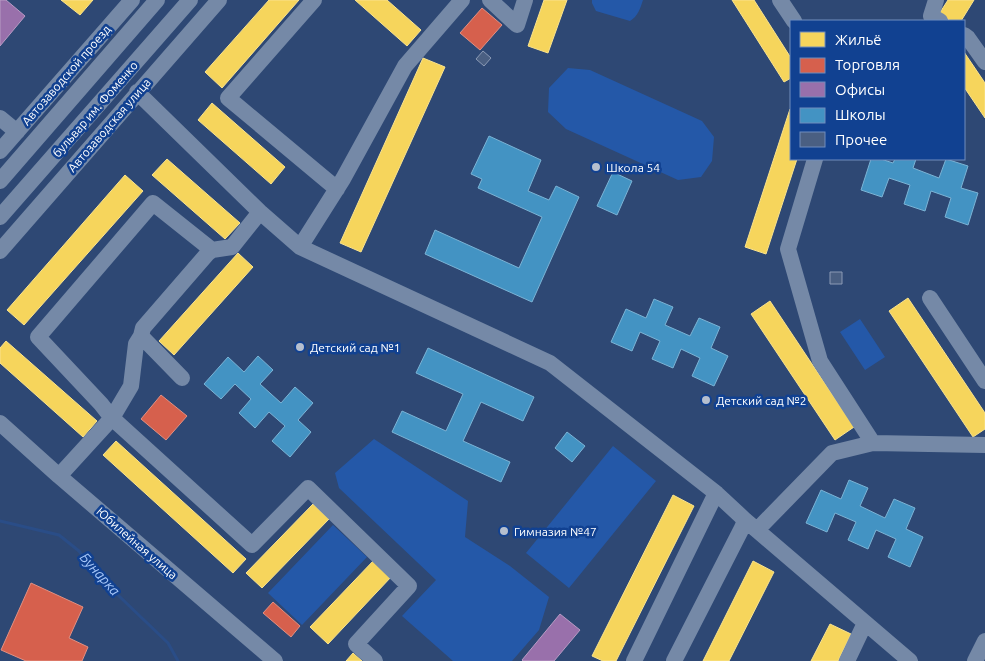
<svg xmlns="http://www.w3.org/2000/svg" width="985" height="661" viewBox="0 0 985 661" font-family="Ubuntu,sans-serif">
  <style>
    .green { fill: #2458a8 }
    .homes { fill: #f6d55c; stroke: #f9e28d }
    .shops { fill: #d6604d; stroke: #e29082 }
    .offices { fill: #9970ab; stroke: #b89bc4 }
    .schools { fill: #4393c3; stroke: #7bb3d5 }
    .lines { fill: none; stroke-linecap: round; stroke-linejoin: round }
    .stream { stroke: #2a4d87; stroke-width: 3 }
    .building { fill: #4a5f82; stroke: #8b9ab5 }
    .minor { stroke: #7589a7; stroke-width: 16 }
    .poi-dot { fill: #b6bfce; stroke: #114191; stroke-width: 2 }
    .labels { text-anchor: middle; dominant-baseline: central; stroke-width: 5; stroke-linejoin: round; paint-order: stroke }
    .street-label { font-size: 12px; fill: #fff; stroke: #114191 }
    .poi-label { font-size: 12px; fill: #fff; stroke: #114191; text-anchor: start }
    .water-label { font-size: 14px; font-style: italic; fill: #a8c8fa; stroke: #114191 }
  </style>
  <rect width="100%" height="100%" fill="#2e4874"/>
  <path class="green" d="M 592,0 L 643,0 C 640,9 638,16 630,21 L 596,11 L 592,3 Z
    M 568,68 L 590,70 L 702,121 L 714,137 L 712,161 L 701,177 L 678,180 L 566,129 L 548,112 L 549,88 Z
    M 860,319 L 885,357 L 865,370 L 840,332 Z
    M 374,439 L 468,501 L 465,537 L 510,566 L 549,597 L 539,630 L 512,661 L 453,661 L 402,616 L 436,580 L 339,488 L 335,473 Z
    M 613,446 L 656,481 L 569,588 L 526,553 Z
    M 333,525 L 367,557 L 302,625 L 268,593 Z"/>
  <path class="homes" d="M 61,0 L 93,0 L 80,15 Z
    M 269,0 L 299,0 L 222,88 L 205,72 Z
    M 355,0 L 387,0 L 421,30 L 407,46 Z
    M 544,0 L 567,0 L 548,53 L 528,46 Z
    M 732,0 L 754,0 L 791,58 L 791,78 L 784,82 Z
    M 948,0 L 974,0 L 961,21 L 951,21 L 939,14 Z
    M 964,52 L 985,83 L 985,118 L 964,87 Z
    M 423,58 L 445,67 L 361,252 L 340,243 Z
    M 212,103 L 285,167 L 271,184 L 198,120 Z
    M 790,109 L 791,110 L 791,159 L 797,159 L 766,254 L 745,247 Z
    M 167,159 L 240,223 L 225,239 L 152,175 Z
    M 125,175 L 143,191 L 24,325 L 7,310 Z
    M 238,253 L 253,267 L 174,355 L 159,341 Z
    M 908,298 L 985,413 L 985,429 L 973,437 L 889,311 Z
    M 770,301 L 854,427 L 835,440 L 751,314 Z
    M 6,341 L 97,421 L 83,437 L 0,363 L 0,348 Z
    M 116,441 L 246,559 L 233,573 L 103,455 Z
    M 673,495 L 694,506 L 616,661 L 603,661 L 592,656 Z
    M 313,504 L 329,519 L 262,588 L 246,573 Z
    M 375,559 L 392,576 L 328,644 L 310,627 Z
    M 753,561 L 774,572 L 729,661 L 703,661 Z
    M 830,624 L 851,634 L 838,661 L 811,661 Z
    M 353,653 L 362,661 L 346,661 Z"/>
  <path class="shops" d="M 482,8 L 502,25 L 480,50 L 460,33 Z
    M 161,395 L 187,416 L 166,440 L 141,419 Z
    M 31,583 L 83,607 L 69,638 L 88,647 L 82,661 L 26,661 L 1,650 Z
    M 273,602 L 300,626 L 291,637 L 263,613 Z"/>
  <path class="offices" d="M 0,0 L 6,0 L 25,16 L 0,46 Z
    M 560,614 L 580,630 L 554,661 L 523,661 L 522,660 Z"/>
  <path class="schools" d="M 489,136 L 541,160 L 528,191 L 549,200 L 556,186 L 579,197 L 532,302 L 425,254 L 435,230 L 519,268 L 542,217 L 478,188 L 482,179 L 471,174 Z
    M 871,159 L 881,159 L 893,163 L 895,159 L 916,159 L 913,168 L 939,178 L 946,159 L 968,166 L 961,188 L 978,193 L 968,225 L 945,217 L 951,198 L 931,191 L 925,211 L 904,204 L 910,185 L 889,178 L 882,197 L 861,190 Z
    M 613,172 L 632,181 L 617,215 L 597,206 Z
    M 654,299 L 673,307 L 665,325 L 690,336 L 699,318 L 720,327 L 711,348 L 728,356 L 714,386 L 692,376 L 700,358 L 681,349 L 673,368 L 652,359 L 660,341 L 640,332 L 632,351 L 611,342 L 626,309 L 646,318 Z
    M 428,348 L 534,397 L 523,421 L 481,402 L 463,441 L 510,462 L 501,482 L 392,432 L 402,411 L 446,431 L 463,394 L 416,373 Z
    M 258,356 L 273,370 L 260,384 L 281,403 L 295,387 L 313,403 L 298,420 L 311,432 L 290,457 L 272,441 L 285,426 L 269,412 L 255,428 L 239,413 L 251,399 L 235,384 L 221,399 L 204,384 L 228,357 L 244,372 Z
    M 567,432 L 585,446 L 572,462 L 555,448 Z
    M 849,480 L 868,488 L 860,506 L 885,518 L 894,499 L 915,508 L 906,529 L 923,537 L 910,567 L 888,557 L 896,539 L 876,530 L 868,549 L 848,540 L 856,522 L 835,513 L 827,532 L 806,523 L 821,490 L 841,499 Z"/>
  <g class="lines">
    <path class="stream" d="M 0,521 L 59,535 L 79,551 L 97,575 L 168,643 L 178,661"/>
  </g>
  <path class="building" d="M 483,51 L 491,58 L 484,66 L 476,59 Z
    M 830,272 L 842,272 L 842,284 L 830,284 Z"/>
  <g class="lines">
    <path class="minor" d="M 314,0 L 228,98 L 337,189
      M 490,0 L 517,25 L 525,0
      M 780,0 L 794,21
      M 936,0 L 931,16 L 940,21
      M 964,35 L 968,38 L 985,62
      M 137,92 L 260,212 L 300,247 L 550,363 L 716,493 L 745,520 L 910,661
      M 0,118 L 17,132
      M 0,151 L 132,0
      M 815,159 L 788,249 L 820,361 L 873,443
      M 0,181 L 157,0
      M 0,217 L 190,0
      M 300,247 L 343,179 L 405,66 L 462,0
      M 212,250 L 153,203 L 38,337 L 101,404 L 112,418 L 131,386 L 136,344 L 141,336 L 143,328 L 208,253 L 212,250 L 232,247 L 260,212
      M 0,251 L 219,0
      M 930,298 L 985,381
      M 141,336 L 182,378
      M 0,423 L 59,476 L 275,661
      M 59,476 L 112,418 L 252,545 L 308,488 L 409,586 L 356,644 L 375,661
      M 757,530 L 832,453 L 873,443 L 985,445
      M 634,661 L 716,493
      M 674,661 L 742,528 L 745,520
      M 847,661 L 865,623
      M 975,661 L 985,641"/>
  </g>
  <g class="poi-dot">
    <circle cx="596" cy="167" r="5"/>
    <circle cx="300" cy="347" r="5"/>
    <circle cx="706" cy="400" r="5"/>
    <circle cx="504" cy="531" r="5"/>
  </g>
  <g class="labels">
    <g class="street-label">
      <text transform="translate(66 75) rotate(-49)">Автозаводской проезд</text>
      <text transform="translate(95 109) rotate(-49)">бульвар им. Фоменко</text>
      <text transform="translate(109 125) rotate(-49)">Автозаводская улица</text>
      <text transform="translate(137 543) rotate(41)">Юбилейная улица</text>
    </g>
    <g class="poi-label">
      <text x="606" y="167">Школа 54</text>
      <text x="310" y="347">Детский сад №1</text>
      <text x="716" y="400">Детский сад №2</text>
      <text x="514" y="531">Гимназия №47</text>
    </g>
    <g class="water-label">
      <text transform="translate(100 574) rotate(48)">Бунарка</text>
    </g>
  </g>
  <rect x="790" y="20" width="175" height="140" fill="#114191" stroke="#708dbd"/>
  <rect x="800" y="32" width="25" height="15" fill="#f6d55c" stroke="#708dbd"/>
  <text x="835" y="45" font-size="15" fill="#ffffff">Жильё</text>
  <rect x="800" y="58" width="25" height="15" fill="#d6604d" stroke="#708dbd"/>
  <text x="835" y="70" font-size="15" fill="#ffffff">Торговля</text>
  <rect x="800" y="82" width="25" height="15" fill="#9970ab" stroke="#708dbd"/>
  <text x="835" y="95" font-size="15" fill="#ffffff">Офисы</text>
  <rect x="800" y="108" width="25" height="15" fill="#4393c3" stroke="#708dbd"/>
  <text x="835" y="120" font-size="15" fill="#ffffff">Школы</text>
  <rect x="800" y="132" width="25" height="15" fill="#4a5f82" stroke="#708dbd"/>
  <text x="835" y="145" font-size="15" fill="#ffffff">Прочее</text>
</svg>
